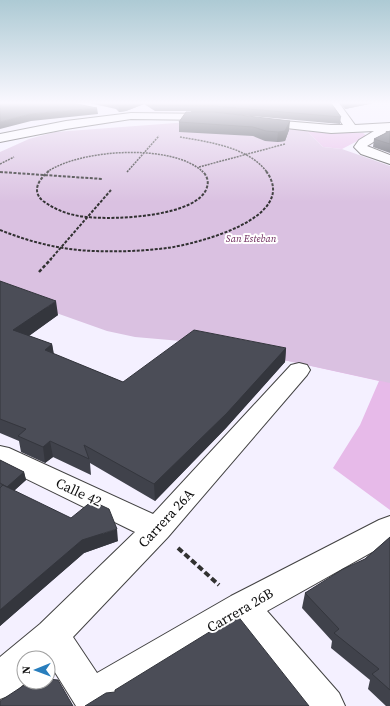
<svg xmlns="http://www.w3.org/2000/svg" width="390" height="706" viewBox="0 0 390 706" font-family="'Source Serif 4',serif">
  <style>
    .green { fill: #e7bae9 }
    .cemetery { fill: #dac1e1 }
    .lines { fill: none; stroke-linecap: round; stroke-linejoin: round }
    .minor-casing { stroke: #424242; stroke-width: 2 }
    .path-far3 { stroke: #313131; stroke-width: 1.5; stroke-dasharray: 2 1; stroke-linecap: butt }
    .path-far2 { stroke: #313131; stroke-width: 2; stroke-dasharray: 3 1.5; stroke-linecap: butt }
    .path-far1 { stroke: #313131; stroke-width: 2.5; stroke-dasharray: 3.5 2; stroke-linecap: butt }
    .path { stroke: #313131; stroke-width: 4; stroke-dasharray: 6 3; stroke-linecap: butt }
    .minor { fill: #fff; fill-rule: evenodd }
    .wall { fill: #40424b }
    .shaded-wall { fill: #34363d }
    .building { fill: #4b4d57; stroke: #34363d }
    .labels { text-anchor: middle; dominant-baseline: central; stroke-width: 4; stroke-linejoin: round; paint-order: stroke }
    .far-park-label { font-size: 10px; font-style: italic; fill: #661f53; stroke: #fff }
    .near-street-label { font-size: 14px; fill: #0f0f0f; stroke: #fff }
  </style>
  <rect width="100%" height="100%" fill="#f4f0ff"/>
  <path class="green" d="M 305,129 L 313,132 L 363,133 L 367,136 L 342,149 L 323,147 Z
    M 390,252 L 390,510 L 333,468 L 360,425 L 379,381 L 247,352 Z"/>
  <path class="cemetery" d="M 216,120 L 305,129 L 323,147 L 342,149 L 390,166 L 390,383 L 247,352 L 181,341 L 135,337 L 107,331 L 0,293 L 0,152 L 29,139 L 55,132 Z"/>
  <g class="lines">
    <g class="minor-casing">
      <path id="minor" d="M 328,103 L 339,103 L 355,125 L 390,123 L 390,131 L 386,131 L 385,135 L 367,146 L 390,155 L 390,164 L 361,154 L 354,147 L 359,140 L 374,131 L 331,133 L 259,125 L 255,124 L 253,122 L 255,120 L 259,119 L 331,125 L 343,125 Z
        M 131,113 L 213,114 L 217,115 L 219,117 L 217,119 L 213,120 L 131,119 L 66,129 L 0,142 L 0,134 L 66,121 Z
        M 299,363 L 307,365 L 310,370 L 307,375 L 168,537 L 73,637 L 97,673 L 231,596 L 379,520 L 390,516 L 390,542 L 267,611 L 339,693 L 345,706 L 302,706 L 239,627 L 115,704 L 116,706 L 76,706 L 48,661 L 48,658 L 24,658 L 24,682 L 26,682 L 13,694 L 0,699 L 0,657 L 40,624 L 135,532 L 0,466 L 0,446 L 9,448 L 153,514 L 291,365 Z"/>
    </g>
    <path class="path-far3" d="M 180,137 C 209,142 248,147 267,172
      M 0,164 L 14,157
      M 199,167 L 285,144
      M 47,172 C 80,149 173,143 203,172
      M 127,172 L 159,136"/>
    <path class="path-far2" d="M 49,171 C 39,179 31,191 43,201 C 57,211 72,216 88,217 C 113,220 199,217 207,187 C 209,182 207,175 202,171
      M 0,172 L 103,179
      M 0,230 C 30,242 61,250 94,251 C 118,252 143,251 167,248 C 196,244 301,218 266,171
      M 50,260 L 111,190"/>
    <path class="path-far1" d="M 39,272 L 51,259"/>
    <path class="path" d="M 178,548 L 219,585"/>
    <use href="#minor" class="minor"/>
  </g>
  <path class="wall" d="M 89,103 L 331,103 L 341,117 L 340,124 L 216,113 L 289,130 L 285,141 L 277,142 L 265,141 L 253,136 L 179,132 L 179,122 L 191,112 L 191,111 L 155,111 L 144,104 L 126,111 L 119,112 L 116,109 Z
    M 340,103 L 374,103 L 345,109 Z
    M 390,131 L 390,153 L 373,147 L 374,139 Z
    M 0,281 L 58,315 L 29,336 L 52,344 L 54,354 L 123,382 L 286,348 L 285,362 L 226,428 L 155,501 L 90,463 L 91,475 L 53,457 L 45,463 L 21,452 L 19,441 L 0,433 Z
    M 0,460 L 24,472 L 26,480 L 14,491 L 118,541 L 84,553 L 0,626 Z
    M 390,537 L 390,706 L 386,706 L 368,689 L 370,680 L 331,648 L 332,641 L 302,608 L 305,593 L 365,559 Z"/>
  <path class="shaded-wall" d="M 130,103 L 144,103 L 144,104 L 126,111 L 119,112 L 119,106 Z
    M 346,103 L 374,103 L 345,109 Z
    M 97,108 L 98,114 L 31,121 L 0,129 L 0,122 L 30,114 Z
    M 290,121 L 289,130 L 285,141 L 277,142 L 278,132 Z
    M 56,301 L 58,315 L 16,345 L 13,330 Z
    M 52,344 L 54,358 L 45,350 Z
    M 286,348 L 285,362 L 226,428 L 155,501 L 154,484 Z
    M 50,441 L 53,457 L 45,463 L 43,447 Z
    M 24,472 L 26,480 L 9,495 L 7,487 Z
    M 117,529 L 118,541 L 84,553 L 0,626 L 0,610 L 82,540 Z"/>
  <path class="building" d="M 0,103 L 72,103 L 97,108 L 30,114 L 0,122 Z
    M 117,103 L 130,103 L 125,105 L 119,106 Z
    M 152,103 L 331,103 L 341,117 L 214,106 L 191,106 L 192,105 L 155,105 Z
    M 186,112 L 214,112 L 290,121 L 285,131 L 278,132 L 266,131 L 253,127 L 179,122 Z
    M 390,131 L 390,144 L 374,139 Z
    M 0,281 L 56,301 L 13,330 L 52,344 L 45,350 L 123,382 L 194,330 L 286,348 L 227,413 L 154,484 L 84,445 L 89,459 L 50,441 L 43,447 L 18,436 L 26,429 L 0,419 Z
    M 0,460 L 24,472 L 7,487 L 0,483 Z
    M 3,485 L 71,518 L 92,501 L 109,509 L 117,529 L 82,540 L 0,610 L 0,488 Z
    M 390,537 L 390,690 L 372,674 L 379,669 L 334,633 L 339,629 L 305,593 L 343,569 L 365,559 Z
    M 237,615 L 309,706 L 85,706 L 106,693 L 115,692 L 115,690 Z
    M 48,679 L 58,680 L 73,706 L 0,706 L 0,701 L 29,682 L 48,682 Z"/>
  <linearGradient id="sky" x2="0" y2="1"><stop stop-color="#adcad4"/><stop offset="0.51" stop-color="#faf8ff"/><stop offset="1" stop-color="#faf8ff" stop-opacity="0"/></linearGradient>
  <rect width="390" height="202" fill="url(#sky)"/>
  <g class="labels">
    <g class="far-park-label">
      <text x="251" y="238">San Esteban</text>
    </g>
    <g class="near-street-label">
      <text transform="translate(79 492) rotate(25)">Calle 42</text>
      <text transform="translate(166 518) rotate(-47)">Carrera 26A</text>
      <text transform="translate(240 610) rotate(-30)">Carrera 26B</text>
    </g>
  </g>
  <g transform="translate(36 670) rotate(269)"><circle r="19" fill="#ffffff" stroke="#9f9f9f"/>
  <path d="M0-3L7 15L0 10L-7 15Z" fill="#287ebd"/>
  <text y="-6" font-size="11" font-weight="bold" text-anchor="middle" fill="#0f0f0f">N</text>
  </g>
</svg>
